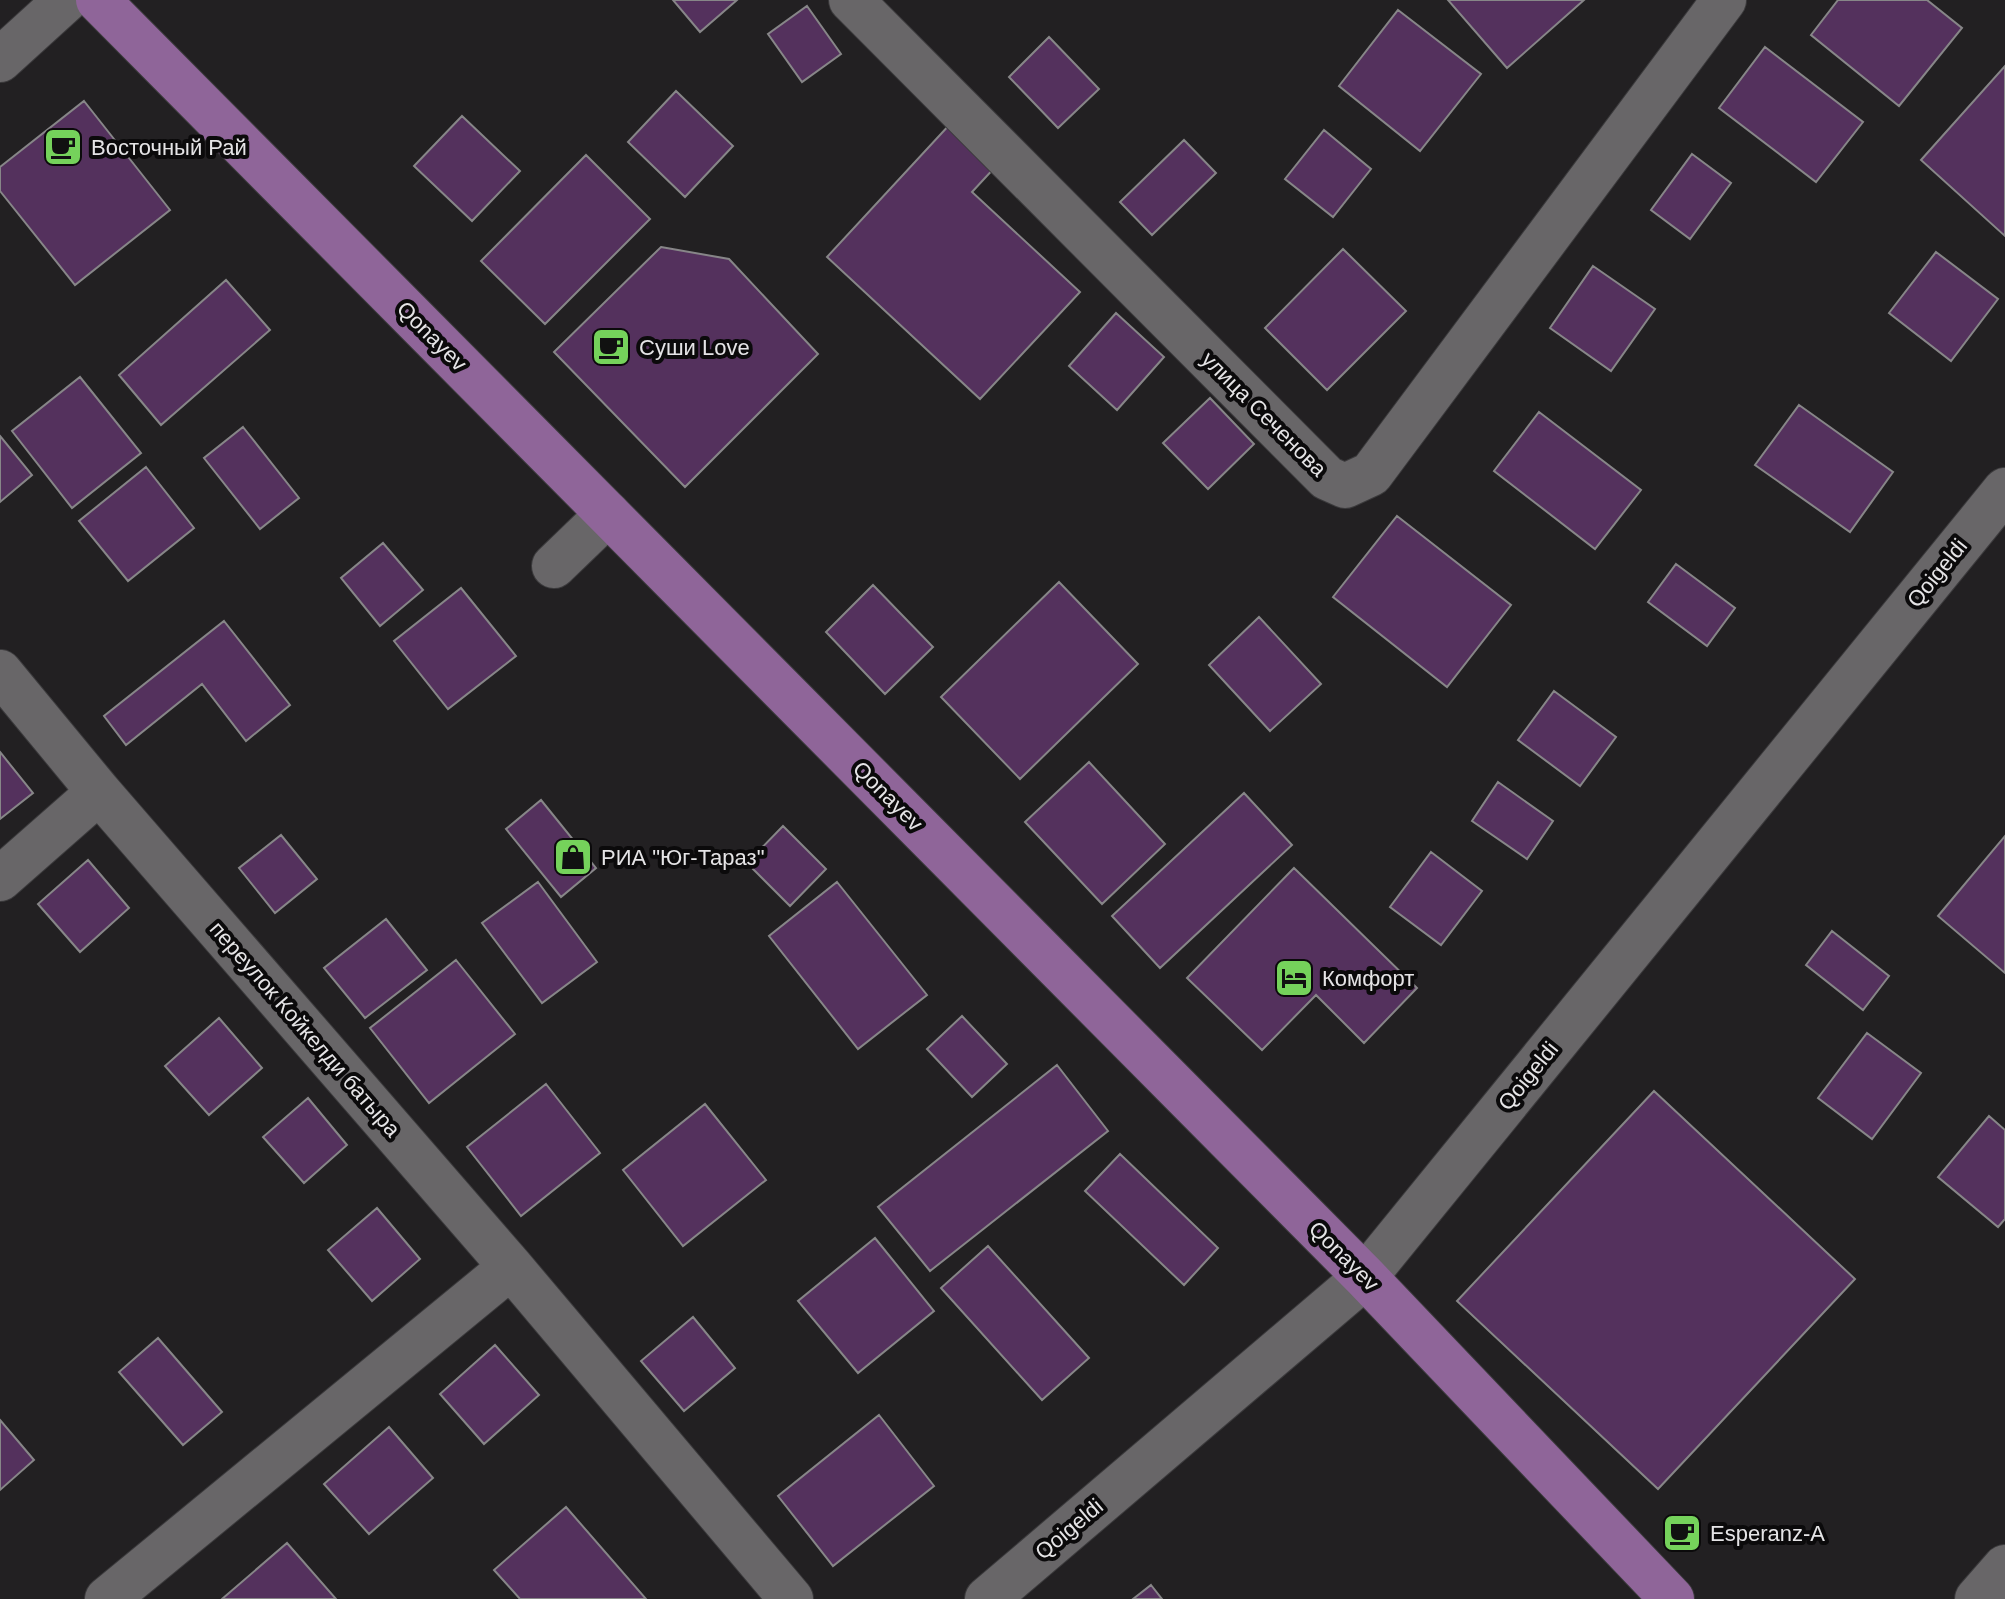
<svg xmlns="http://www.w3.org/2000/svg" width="2005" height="1599" viewBox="0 0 2005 1599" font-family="Arial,sans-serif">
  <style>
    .building { fill: #54315d; stroke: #878688; stroke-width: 2 }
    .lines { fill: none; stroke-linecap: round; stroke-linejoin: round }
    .minor-casing { stroke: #3b3a3c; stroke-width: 46 }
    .major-casing { stroke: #3b3a3c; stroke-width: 46 }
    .minor { stroke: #686668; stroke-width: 44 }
    .major { stroke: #8f6599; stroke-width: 44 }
    .labels { text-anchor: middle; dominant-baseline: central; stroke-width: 8; stroke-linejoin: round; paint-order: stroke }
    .poi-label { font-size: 22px; fill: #e5e4e6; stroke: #0b0a0b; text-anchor: start }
    .street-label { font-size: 22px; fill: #e5e4e6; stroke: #0b0a0b }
  </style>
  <rect width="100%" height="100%" fill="#222022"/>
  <path class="building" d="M 673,0 L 737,0 L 700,32 Z
    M 1448,0 L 1584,0 L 1507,68 Z
    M 1838,0 L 1927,0 L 1962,28 L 1899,106 L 1811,35 Z
    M 807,6 L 841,54 L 802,82 L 768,34 Z
    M 1398,10 L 1481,74 L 1420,151 L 1339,86 Z
    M 1049,37 L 1099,89 L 1058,128 L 1009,77 Z
    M 1765,47 L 1863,122 L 1816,182 L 1719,108 Z
    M 2005,66 L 2005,236 L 1921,160 Z
    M 676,91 L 733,146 L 685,197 L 628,142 Z
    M 84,101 L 170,210 L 75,285 L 0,191 L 0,167 Z
    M 462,116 L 520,171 L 472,221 L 414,166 Z
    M 952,122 L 997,165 L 972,192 L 1080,292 L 980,399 L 827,257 Z
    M 1324,130 L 1371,169 L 1333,217 L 1285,179 Z
    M 1184,140 L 1216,173 L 1152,235 L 1120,202 Z
    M 1692,154 L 1731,183 L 1690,239 L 1651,210 Z
    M 586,155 L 650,219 L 545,324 L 481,261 Z
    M 661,247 L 729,259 L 818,354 L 685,487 L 554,352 Z
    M 1343,249 L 1406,311 L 1327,390 L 1265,328 Z
    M 1936,252 L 1998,299 L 1951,361 L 1889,313 Z
    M 1593,266 L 1655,309 L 1611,371 L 1550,328 Z
    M 226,280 L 270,330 L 161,425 L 119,375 Z
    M 1116,313 L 1164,357 L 1117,410 L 1069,366 Z
    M 80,377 L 141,453 L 72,508 L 12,431 Z
    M 1210,398 L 1254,444 L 1208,489 L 1163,443 Z
    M 1799,405 L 1893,472 L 1850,532 L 1755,465 Z
    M 1539,412 L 1641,490 L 1595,549 L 1494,471 Z
    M 243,427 L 299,498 L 260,529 L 204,458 Z
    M 0,436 L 32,475 L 0,502 Z
    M 146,467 L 194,528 L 128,581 L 79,521 Z
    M 1397,516 L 1511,605 L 1447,687 L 1333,597 Z
    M 383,543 L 423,590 L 380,626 L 341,578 Z
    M 1676,564 L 1735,608 L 1707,646 L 1648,602 Z
    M 1059,582 L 1138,664 L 1020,779 L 941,697 Z
    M 873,585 L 933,647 L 885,694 L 826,632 Z
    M 461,588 L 516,656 L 448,709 L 394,641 Z
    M 1259,617 L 1321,684 L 1270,731 L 1209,665 Z
    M 224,621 L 290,705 L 246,741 L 202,684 L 126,745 L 104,716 Z
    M 1554,691 L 1616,737 L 1580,786 L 1518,740 Z
    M 0,752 L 33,793 L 0,819 Z
    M 1089,762 L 1165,844 L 1102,904 L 1025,822 Z
    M 1498,782 L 1553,821 L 1527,859 L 1472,821 Z
    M 1244,793 L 1292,845 L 1160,968 L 1112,916 Z
    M 541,800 L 596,868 L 561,897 L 506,829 Z
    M 783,826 L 826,869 L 790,906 L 747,863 Z
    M 281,835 L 317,879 L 275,913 L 239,868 Z
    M 2005,836 L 2005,973 L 1938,916 Z
    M 1431,852 L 1482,891 L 1441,945 L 1390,907 Z
    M 88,860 L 129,908 L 80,952 L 38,904 Z
    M 1294,868 L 1417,988 L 1364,1043 L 1316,995 L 1262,1050 L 1187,978 Z
    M 538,882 L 597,962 L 542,1003 L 482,923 Z
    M 837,882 L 927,995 L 858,1049 L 769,936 Z
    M 386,919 L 427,970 L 365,1018 L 324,968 Z
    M 1832,931 L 1889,976 L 1863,1010 L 1806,965 Z
    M 456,960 L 515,1034 L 429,1103 L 370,1028 Z
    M 962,1016 L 1007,1064 L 972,1097 L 927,1049 Z
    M 219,1018 L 262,1068 L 209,1115 L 165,1066 Z
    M 1867,1033 L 1921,1073 L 1872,1139 L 1818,1098 Z
    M 1057,1065 L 1108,1131 L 930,1271 L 878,1207 Z
    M 546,1084 L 600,1153 L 521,1216 L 467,1147 Z
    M 1654,1091 L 1855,1279 L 1658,1489 L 1457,1301 Z
    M 308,1098 L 347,1145 L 304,1183 L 263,1137 Z
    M 705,1104 L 766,1180 L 683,1246 L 623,1170 Z
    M 1989,1116 L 2005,1130 L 2005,1219 L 1998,1227 L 1938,1177 Z
    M 1120,1154 L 1218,1248 L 1184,1285 L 1085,1191 Z
    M 377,1208 L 420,1259 L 372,1301 L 328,1250 Z
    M 875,1238 L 934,1311 L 858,1373 L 798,1301 Z
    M 988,1246 L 1089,1358 L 1042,1400 L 941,1288 Z
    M 693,1317 L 735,1368 L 684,1411 L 641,1361 Z
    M 158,1338 L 222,1412 L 183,1445 L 119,1372 Z
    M 495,1345 L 539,1395 L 484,1444 L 440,1394 Z
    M 879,1415 L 934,1486 L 833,1566 L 778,1496 Z
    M 0,1420 L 34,1460 L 0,1490 Z
    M 389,1427 L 433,1478 L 369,1534 L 324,1484 Z
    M 566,1507 L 646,1599 L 520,1599 L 494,1570 Z
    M 287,1543 L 336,1599 L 222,1599 Z
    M 1151,1585 L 1162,1599 L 1133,1599 Z"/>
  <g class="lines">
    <g class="minor-casing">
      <path id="minor" d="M 851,0 L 1327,478 L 1345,486 L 1371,474 L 1724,0
        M 0,60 L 66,0
        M 554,566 L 608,514
        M 0,672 L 99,792 L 511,1267 L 791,1599
        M 0,879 L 99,792
        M 107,1599 L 511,1267
        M 987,1599 L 1365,1277 L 2005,490
        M 1977,1599 L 2005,1567"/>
    </g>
    <g class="major-casing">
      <path id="major" d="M 98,0 L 1365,1277 L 1672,1599"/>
    </g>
    <use href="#minor" class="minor"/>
    <use href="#major" class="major"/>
  </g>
  <defs>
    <g id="cafe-square" transform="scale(2)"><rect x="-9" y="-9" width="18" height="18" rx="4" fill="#75d25b" stroke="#0b0a0b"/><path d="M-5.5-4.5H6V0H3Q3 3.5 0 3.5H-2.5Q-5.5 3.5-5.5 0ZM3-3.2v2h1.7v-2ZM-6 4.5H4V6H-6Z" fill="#111"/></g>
    <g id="shop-square" transform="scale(2)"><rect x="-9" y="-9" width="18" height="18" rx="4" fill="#75d25b" stroke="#0b0a0b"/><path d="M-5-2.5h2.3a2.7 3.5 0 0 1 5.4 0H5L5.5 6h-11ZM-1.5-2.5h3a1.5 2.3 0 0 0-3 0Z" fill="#111"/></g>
    <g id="hotel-square" transform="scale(2)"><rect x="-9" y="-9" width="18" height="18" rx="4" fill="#75d25b" stroke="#0b0a0b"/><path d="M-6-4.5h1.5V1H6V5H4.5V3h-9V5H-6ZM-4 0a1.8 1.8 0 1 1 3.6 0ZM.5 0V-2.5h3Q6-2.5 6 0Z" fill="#111"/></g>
  </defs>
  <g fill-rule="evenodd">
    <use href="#cafe-square" x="63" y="147"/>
    <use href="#cafe-square" x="611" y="347"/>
    <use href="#shop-square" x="573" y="857"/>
    <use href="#hotel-square" x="1294" y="978"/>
    <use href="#cafe-square" x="1682" y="1533"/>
  </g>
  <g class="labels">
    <g class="poi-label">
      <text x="91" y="147">Восточный Рай</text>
      <text x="639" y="347">Суши Love</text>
      <text x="601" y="857">РИА "Юг-Тараз"</text>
      <text x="1322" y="978">Комфорт</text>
      <text x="1710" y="1533">Esperanz-A</text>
    </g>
    <g class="street-label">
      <text transform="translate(432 336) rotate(45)">Qonayev</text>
      <text transform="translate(1264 414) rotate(45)">улица Сеченова</text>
      <text transform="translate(1937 573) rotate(-51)">Qoigeldi</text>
      <text transform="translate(888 796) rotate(45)">Qonayev</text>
      <text transform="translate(305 1029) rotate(49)">переулок Койкелди батыра</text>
      <text transform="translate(1528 1076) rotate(-51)">Qoigeldi</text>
      <text transform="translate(1344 1256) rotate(45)">Qonayev</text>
      <text transform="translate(1069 1529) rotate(-40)">Qoigeldi</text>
    </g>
  </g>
</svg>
